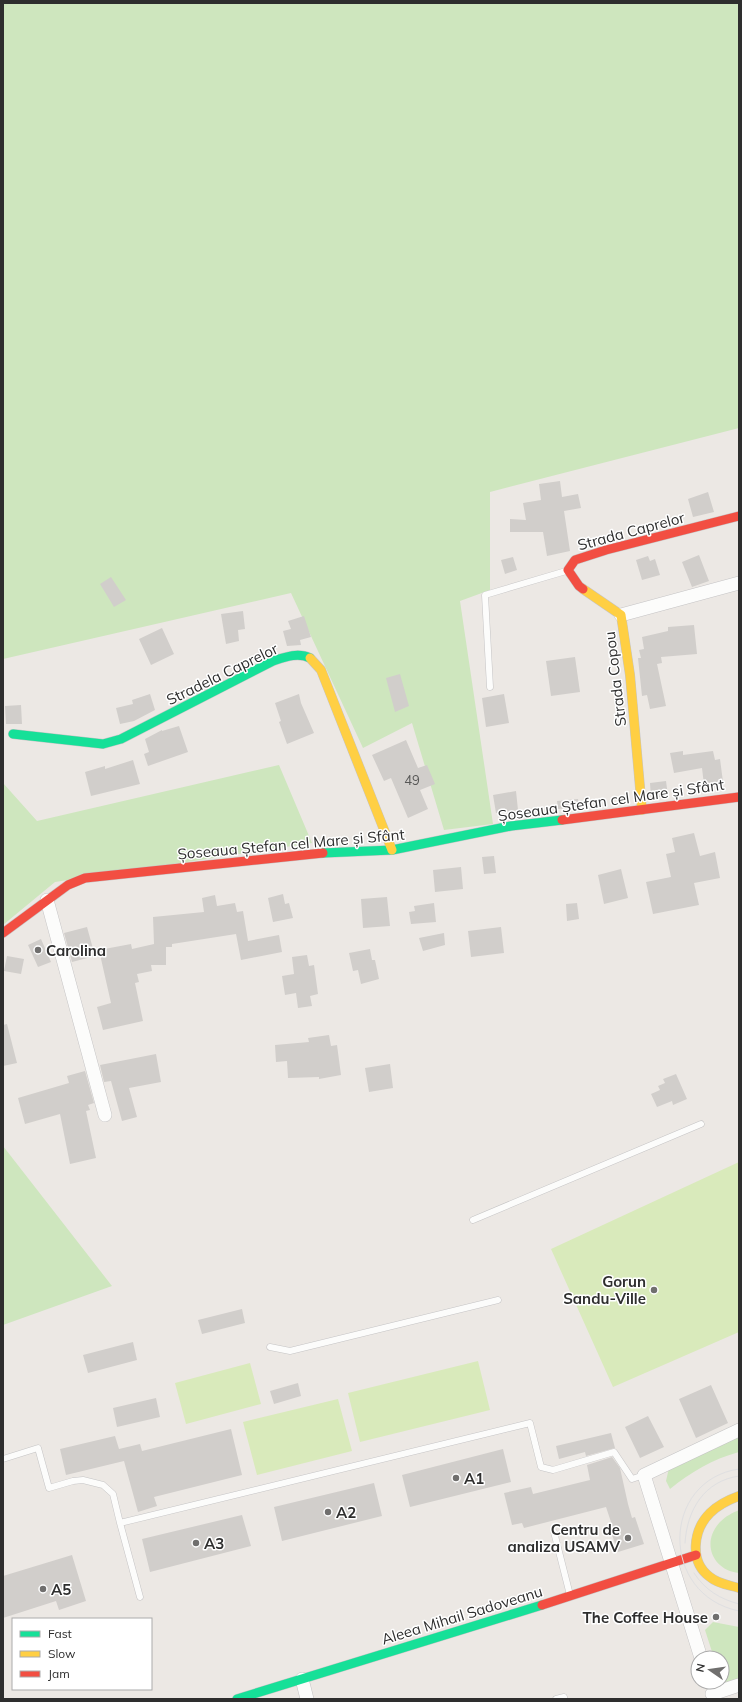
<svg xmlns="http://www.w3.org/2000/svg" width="742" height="1702" viewBox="0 0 742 1702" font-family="Mulish,sans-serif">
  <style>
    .green { fill: #cee6be }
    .pitch { fill: #d9eabb }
    .building { fill: #d1cecb }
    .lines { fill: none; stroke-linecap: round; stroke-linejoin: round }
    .lane-casing { stroke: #c5c4c5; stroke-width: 7 }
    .street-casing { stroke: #c5c4c5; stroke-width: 14 }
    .fast-casing { stroke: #c5c4c5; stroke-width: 10 }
    .slow-casing { stroke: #c5c4c5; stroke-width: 10 }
    .jam-casing { stroke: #c5c4c5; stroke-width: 10 }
    .lane { stroke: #fcfcfb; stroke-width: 6 }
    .street { stroke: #fcfcfb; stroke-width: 13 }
    .fast { stroke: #16e098; stroke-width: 9 }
    .slow { stroke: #ffcf43; stroke-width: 9 }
    .jam { stroke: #f24e42; stroke-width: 9 }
    .tram { stroke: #dfdfe1; stroke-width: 1 }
    .poi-dot { fill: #706f6e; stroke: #fff; stroke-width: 1.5 }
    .labels { text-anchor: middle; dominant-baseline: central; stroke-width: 3; stroke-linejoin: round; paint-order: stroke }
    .number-label { font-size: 13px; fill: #585857 }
    .street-label { font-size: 15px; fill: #2e2e2e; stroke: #fff }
    .poi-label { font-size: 15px; font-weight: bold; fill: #2e2e2e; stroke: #fff; text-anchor: start }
  </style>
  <rect width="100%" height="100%" fill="#ece8e4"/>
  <path class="green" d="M 3,3 L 739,3 L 739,428 L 490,492 L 490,590 L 460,601 L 493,824 L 444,830 L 412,723 L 363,748 L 291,593 L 3,659 Z
    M 279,765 L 312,843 L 55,882 L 3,925 L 3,783 L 37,821 Z
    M 3,1146 L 112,1286 L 3,1325 Z
    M 739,1436 L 739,1452 C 713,1459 691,1472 670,1489 L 666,1481 L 669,1468 Z
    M 739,1510 L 739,1573 C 712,1570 701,1542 720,1522 C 726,1516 732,1513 739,1510 Z
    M 713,1622 L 739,1627 L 739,1680 L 726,1684 L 722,1680 L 722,1658 L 714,1658 L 705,1630 Z"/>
  <path class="pitch" d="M 739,1162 L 739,1332 L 613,1387 L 551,1249 Z
    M 478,1361 L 490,1410 L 360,1442 L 348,1393 Z
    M 250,1363 L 261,1404 L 186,1424 L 175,1383 Z
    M 338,1399 L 352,1451 L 257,1475 L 243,1422 Z"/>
  <path class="building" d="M 560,481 L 562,497 L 578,494 L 581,508 L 564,511 L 570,551 L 547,556 L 543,532 L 510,532 L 510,519 L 526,520 L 523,503 L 541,500 L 539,484 Z
    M 708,492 L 714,512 L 693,517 L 688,499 Z
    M 699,555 L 709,581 L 692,587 L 682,562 Z
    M 648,556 L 650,561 L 655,559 L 660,575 L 642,580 L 636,560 Z
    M 513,557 L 517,570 L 505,574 L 501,560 Z
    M 111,577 L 126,600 L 114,607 L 100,584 Z
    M 243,611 L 245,629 L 238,630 L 239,641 L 226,644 L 221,614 Z
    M 304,616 L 311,637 L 300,640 L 301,645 L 287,646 L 283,631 L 291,629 L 288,621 Z
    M 694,625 L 697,654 L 661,657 L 662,663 L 657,664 L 666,706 L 650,709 L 647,695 L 642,696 L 638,658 L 641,658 L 639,650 L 644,649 L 642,637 L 668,631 L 668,627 Z
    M 162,628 L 174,654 L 151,665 L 139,639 Z
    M 575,657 L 580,692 L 551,696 L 546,661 Z
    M 400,674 L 409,706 L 395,712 L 386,678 Z
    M 150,694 L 155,710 L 134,721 L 120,724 L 116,708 L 133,704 L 132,700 Z
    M 299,694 L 301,703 L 314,733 L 287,744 L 279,722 L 281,721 L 275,703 Z
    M 504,694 L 509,723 L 486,727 L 482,698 Z
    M 21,705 L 22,724 L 6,724 L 5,706 Z
    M 179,726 L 188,752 L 148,766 L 144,754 L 149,752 L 145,739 L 162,730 L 162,731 Z
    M 406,740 L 418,768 L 427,765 L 435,784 L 420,790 L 428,809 L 408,818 L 391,778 L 384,781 L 372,755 Z
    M 683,751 L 683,755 L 713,751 L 715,760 L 720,759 L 723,782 L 704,785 L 702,768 L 674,773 L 670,753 Z
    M 133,760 L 140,784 L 91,796 L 85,772 L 105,766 L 105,769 Z
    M 666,781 L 668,796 L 651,798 L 650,783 Z
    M 516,791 L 518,810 L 496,813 L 493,795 Z
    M 578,799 L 579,807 L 558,809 L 557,801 Z
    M 694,833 L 700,856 L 715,852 L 720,878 L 694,883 L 699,905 L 653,914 L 646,882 L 671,877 L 666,854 L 675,852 L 672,838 Z
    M 494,856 L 496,873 L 484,874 L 482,857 Z
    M 461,867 L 463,889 L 435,892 L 433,870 Z
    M 621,869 L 628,898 L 604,904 L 598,875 Z
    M 283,894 L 285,904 L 289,903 L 293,918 L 273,922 L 268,898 Z
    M 215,895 L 217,906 L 235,903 L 237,912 L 243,911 L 248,941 L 279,935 L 282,952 L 241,960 L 236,934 L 172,944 L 172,947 L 166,947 L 166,965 L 151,965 L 152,971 L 137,974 L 139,982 L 135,983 L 143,1021 L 103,1030 L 97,1007 L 111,1003 L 99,950 L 131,944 L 132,949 L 154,944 L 153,917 L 204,912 L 202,898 Z
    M 387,897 L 390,926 L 363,928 L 361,899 Z
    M 434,903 L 436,922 L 411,924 L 409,912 L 415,911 L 414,906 Z
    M 577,903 L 579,919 L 567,921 L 566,904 Z
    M 87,927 L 95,956 L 72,962 L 64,933 Z
    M 501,927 L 504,953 L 471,957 L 468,931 Z
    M 444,933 L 445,945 L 423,951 L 419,938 Z
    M 41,939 L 51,962 L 38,967 L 28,945 Z
    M 370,949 L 372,960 L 375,960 L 379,979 L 361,984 L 358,970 L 353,971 L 349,953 Z
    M 307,955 L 309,966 L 314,965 L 318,994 L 310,996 L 312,1006 L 298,1008 L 296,993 L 285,995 L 282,976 L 294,974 L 292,957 Z
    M 7,956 L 24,959 L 21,974 L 4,971 Z
    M 7,1024 L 17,1063 L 3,1066 L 3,1025 Z
    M 329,1035 L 331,1046 L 337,1045 L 341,1075 L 319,1079 L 319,1077 L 288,1078 L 287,1061 L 276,1062 L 275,1045 L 309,1042 L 308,1038 Z
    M 156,1054 L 161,1082 L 129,1088 L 137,1117 L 122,1121 L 111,1081 L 104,1082 L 100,1065 Z
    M 390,1064 L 393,1088 L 369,1092 L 365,1068 Z
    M 85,1071 L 94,1103 L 88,1105 L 90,1110 L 86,1111 L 96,1158 L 70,1164 L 60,1114 L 25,1124 L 18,1098 L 69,1083 L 67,1076 Z
    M 676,1074 L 687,1099 L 673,1105 L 672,1101 L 657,1107 L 651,1094 L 660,1090 L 658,1086 L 665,1083 L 663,1079 Z
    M 242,1309 L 245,1323 L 202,1334 L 198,1320 Z
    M 133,1342 L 137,1360 L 88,1373 L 83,1355 Z
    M 298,1383 L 301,1396 L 274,1404 L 270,1391 Z
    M 711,1385 L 728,1423 L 696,1438 L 679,1399 Z
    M 156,1398 L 160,1417 L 117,1427 L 113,1408 Z
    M 648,1416 L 664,1447 L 640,1458 L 625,1427 Z
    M 231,1429 L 242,1475 L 154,1497 L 157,1506 L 138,1512 L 124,1461 L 66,1475 L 60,1449 L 115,1436 L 119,1449 L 140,1444 L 142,1451 Z
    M 611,1433 L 615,1448 L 586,1456 L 585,1452 L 559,1459 L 556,1446 Z
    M 503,1449 L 511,1482 L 410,1507 L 402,1475 Z
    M 612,1457 L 620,1468 L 628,1504 L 632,1518 L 635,1517 L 644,1544 L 618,1552 L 611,1532 L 614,1531 L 606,1507 L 524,1528 L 522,1523 L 512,1525 L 504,1493 L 531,1487 L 533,1494 L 590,1480 L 587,1465 Z
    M 374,1483 L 382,1516 L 282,1541 L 274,1507 Z
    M 242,1515 L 251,1546 L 150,1572 L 142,1539 Z
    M 72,1555 L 86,1601 L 59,1610 L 56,1601 L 3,1618 L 3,1576 Z"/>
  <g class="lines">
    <g class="lane-casing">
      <path id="lane" d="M 490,687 L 485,595 L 566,571
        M 473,1220 L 701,1124
        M 270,1347 L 290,1351 L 498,1300
        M 3,1459 L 38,1448 L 49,1488 L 73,1481 L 83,1480 L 103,1485 L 113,1494 L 120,1523 L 530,1423 L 541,1467 L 553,1470 L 614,1452 L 632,1479 L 644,1475
        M 120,1523 L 140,1597
        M 554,1532 L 570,1595
        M 556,1699 L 564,1697 L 564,1699"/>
    </g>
    <g class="street-casing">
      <path id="street" d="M 621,615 L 739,583
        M 47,900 L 105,1115
        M 701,1658 L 644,1475 L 739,1430
        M 302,1679 L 307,1699
        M 712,1694 L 739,1685"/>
    </g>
    <g class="fast-casing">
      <path id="fast" d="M 13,734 L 103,744 L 121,739 L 273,661 C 285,657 298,652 310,658
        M 323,853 L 392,850 L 511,826 L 562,820
        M 237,1699 L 542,1605"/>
    </g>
    <g class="slow-casing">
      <path id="slow" d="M 583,589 L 621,615 L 630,675 L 642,810
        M 310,658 L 321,670 L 392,850
        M 739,1496 C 728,1500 718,1505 710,1513 C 693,1530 689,1562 710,1577 C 718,1584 729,1585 739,1588"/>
    </g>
    <g class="jam-casing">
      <path id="jam" d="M 583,589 L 579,586 L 568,570 L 575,560 L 606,550 L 739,516
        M 562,820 L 739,797
        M 3,933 L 68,885 L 85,878 L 323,853
        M 542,1605 L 696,1555"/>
    </g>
    <use href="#lane" class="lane"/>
    <use href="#street" class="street"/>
    <use href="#fast" class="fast"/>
    <use href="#slow" class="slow"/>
    <use href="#jam" class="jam"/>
    <path class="tram" d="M 739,1469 C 661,1480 659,1595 739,1611
      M 685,1543 C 687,1510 704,1481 739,1476
      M 694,1573 C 705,1590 720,1599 739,1604"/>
  </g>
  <g class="poi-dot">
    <circle cx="38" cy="950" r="4"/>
    <circle cx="654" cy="1290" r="4"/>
    <circle cx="456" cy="1478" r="4"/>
    <circle cx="328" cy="1512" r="4"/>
    <circle cx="628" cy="1538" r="4"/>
    <circle cx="196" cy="1543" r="4"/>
    <circle cx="43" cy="1589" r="4"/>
    <circle cx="716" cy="1617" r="4"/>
  </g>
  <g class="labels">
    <g class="number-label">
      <text x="412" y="780">49</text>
    </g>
    <g class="street-label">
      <text transform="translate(631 531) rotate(-15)">Strada Caprelor</text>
      <text transform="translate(222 674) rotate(-26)">Stradela Caprelor</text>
      <text transform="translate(615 679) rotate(-97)">Strada Copou</text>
      <text transform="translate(611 800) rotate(-8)">Șoseaua Ștefan cel Mare și Sfânt</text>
      <text transform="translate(291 844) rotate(-5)">Șoseaua Ștefan cel Mare și Sfânt</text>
      <text transform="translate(462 1615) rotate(-17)">Aleea Mihail Sadoveanu</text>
    </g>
    <g class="poi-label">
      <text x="46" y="950">Carolina</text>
      <text x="646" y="1281" text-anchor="end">Gorun<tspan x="646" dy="17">Sandu-Ville</tspan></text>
      <text x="464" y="1478">A1</text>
      <text x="336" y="1512">A2</text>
      <text x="620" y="1529" text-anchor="end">Centru de<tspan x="620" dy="17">analiza USAMV</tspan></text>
      <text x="204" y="1543">A3</text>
      <text x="51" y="1589">A5</text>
      <text x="708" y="1617" text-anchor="end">The Coffee House</text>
    </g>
  </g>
  <rect width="742" height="1702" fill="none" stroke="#2e2e2e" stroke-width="8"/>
  <rect x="12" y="1618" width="140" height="72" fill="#ffffff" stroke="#ababab"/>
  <rect x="20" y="1631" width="20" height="6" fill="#16e098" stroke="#ababab"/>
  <text x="48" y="1638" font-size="12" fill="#2e2e2e">Fast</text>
  <rect x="20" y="1651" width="20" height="6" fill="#ffcf43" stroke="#ababab"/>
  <text x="48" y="1658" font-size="12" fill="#2e2e2e">Slow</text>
  <rect x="20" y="1671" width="20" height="6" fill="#f24e42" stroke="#ababab"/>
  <text x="48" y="1678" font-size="12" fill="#2e2e2e">Jam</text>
  <g transform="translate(710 1670) rotate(283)"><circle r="19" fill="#ffffff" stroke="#ababab"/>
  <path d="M0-3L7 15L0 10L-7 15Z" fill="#706f6e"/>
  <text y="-6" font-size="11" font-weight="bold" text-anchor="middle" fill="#2e2e2e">N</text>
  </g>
</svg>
